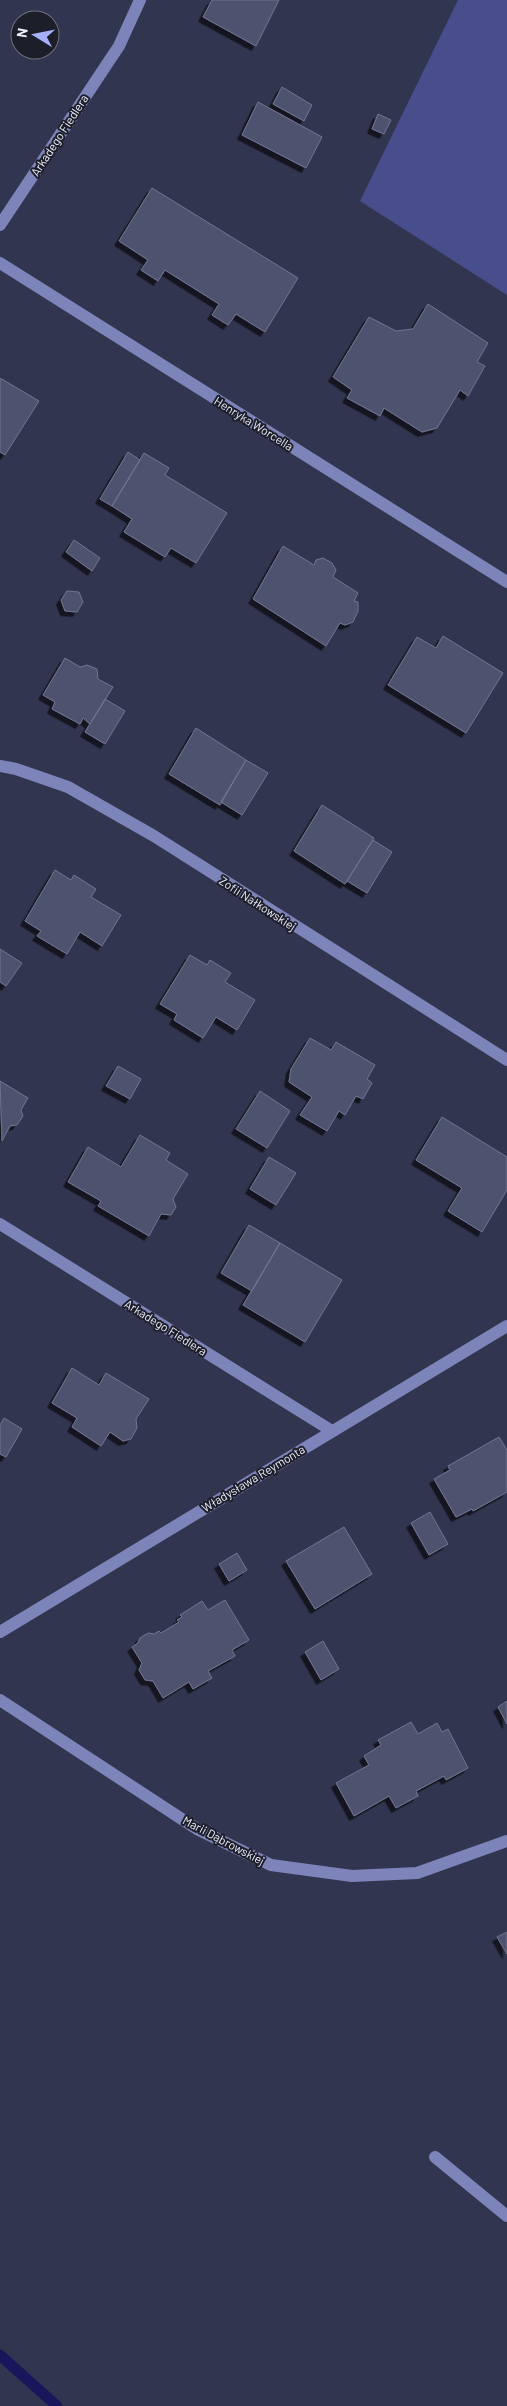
<svg xmlns="http://www.w3.org/2000/svg" width="507" height="2406" viewBox="0 0 507 2406" font-family="Barlow,sans-serif">
  <style>
    .green { fill: #484d8c }
    .lines { fill: none; stroke-linecap: round; stroke-linejoin: round }
    .stream { stroke: #1b165c; stroke-width: 11 }
    .building { fill: #4e536e; stroke: #707592; filter: url(#shadow) }
    .minor { stroke: #7d84b9; stroke-width: 12 }
    .labels { text-anchor: middle; dominant-baseline: central; stroke-width: 4; stroke-linejoin: round; paint-order: stroke }
    .street-label { font-size: 12px; fill: #edf0fd; stroke: #1c1e2a }
  </style>
  <defs>
    <filter id="shadow"><feDropShadow dx="-4.5" dy="4.5" stdDeviation="0" flood-color="#0009"/></filter>
  </defs>
  <rect width="100%" height="100%" fill="#32354f"/>
  <path class="green" d="M 458,0 L 507,0 L 507,295 L 360,201 Z"/>
  <g class="lines">
    <path class="stream" d="M 0,2355 L 57,2406"/>
  </g>
  <path class="building" d="M 212,0 L 279,0 L 256,46 L 203,17 Z
    M 282,87 L 312,105 L 304,121 L 273,104 Z
    M 258,102 L 322,137 L 306,168 L 242,135 Z
    M 378,114 L 391,120 L 384,134 L 372,129 Z
    M 152,188 L 298,278 L 265,332 L 236,314 L 228,325 L 212,315 L 219,304 L 165,270 L 158,281 L 141,270 L 148,260 L 119,241 Z
    M 428,304 L 488,343 L 477,362 L 485,366 L 468,396 L 460,390 L 437,428 L 422,432 L 384,408 L 380,416 L 347,398 L 352,390 L 333,377 L 369,317 L 396,331 L 413,329 Z
    M 0,378 L 39,401 L 5,455 L 0,452 Z
    M 128,452 L 140,460 L 112,506 L 100,499 Z
    M 144,453 L 169,468 L 165,475 L 227,513 L 196,563 L 171,548 L 165,557 L 124,532 L 132,519 L 112,506 Z
    M 74,540 L 100,558 L 92,571 L 66,552 Z
    M 283,546 L 314,565 L 316,560 L 323,558 L 332,563 L 336,570 L 333,577 L 358,593 L 354,601 L 358,602 L 358,611 L 353,622 L 345,625 L 340,623 L 326,646 L 253,599 Z
    M 67,591 L 79,592 L 83,602 L 77,612 L 65,611 L 61,600 Z
    M 443,636 L 503,673 L 466,733 L 388,685 L 417,637 L 436,648 Z
    M 65,658 L 80,667 L 87,665 L 97,669 L 98,679 L 113,687 L 90,724 L 83,718 L 80,724 L 52,709 L 55,702 L 43,695 Z
    M 105,699 L 125,711 L 105,744 L 85,732 Z
    M 196,728 L 246,760 L 220,805 L 169,774 Z
    M 246,760 L 268,773 L 242,815 L 221,802 Z
    M 322,805 L 374,838 L 345,884 L 294,851 Z
    M 373,840 L 392,852 L 367,893 L 347,881 Z
    M 55,870 L 71,880 L 74,875 L 96,889 L 91,897 L 121,915 L 102,946 L 80,932 L 67,954 L 37,936 L 41,931 L 25,921 Z
    M 0,949 L 22,963 L 6,986 L 0,982 Z
    M 190,955 L 207,965 L 210,960 L 231,973 L 225,982 L 255,1000 L 237,1030 L 216,1017 L 203,1038 L 174,1020 L 177,1014 L 160,1004 Z
    M 310,1038 L 331,1050 L 336,1042 L 375,1065 L 367,1079 L 372,1083 L 363,1099 L 356,1096 L 345,1115 L 339,1111 L 327,1131 L 300,1115 L 312,1097 L 289,1082 L 291,1069 Z
    M 118,1066 L 141,1079 L 130,1099 L 106,1086 Z
    M 0,1081 L 28,1098 L 21,1110 L 23,1116 L 17,1125 L 10,1126 L 2,1141 Z
    M 260,1091 L 290,1111 L 267,1148 L 236,1129 Z
    M 442,1117 L 507,1157 L 507,1190 L 482,1232 L 448,1211 L 462,1188 L 416,1160 Z
    M 140,1135 L 170,1153 L 166,1160 L 188,1174 L 173,1199 L 176,1207 L 171,1215 L 161,1214 L 149,1236 L 98,1206 L 101,1201 L 68,1182 L 88,1147 L 121,1167 Z
    M 269,1157 L 296,1173 L 276,1205 L 250,1189 Z
    M 249,1225 L 280,1243 L 252,1291 L 221,1273 Z
    M 280,1243 L 342,1280 L 305,1342 L 243,1305 Z
    M 72,1368 L 99,1385 L 106,1373 L 149,1399 L 136,1419 L 137,1428 L 131,1439 L 123,1441 L 110,1432 L 101,1446 L 72,1427 L 77,1418 L 52,1403 Z
    M 4,1418 L 22,1429 L 6,1457 L 0,1454 L 0,1425 Z
    M 499,1437 L 507,1450 L 507,1492 L 473,1511 L 472,1509 L 456,1517 L 434,1479 L 450,1470 L 448,1466 Z
    M 430,1512 L 448,1544 L 429,1555 L 411,1523 Z
    M 344,1527 L 372,1574 L 315,1609 L 286,1561 Z
    M 237,1553 L 247,1570 L 229,1581 L 219,1564 Z
    M 225,1600 L 249,1640 L 232,1650 L 235,1656 L 208,1671 L 212,1678 L 193,1689 L 189,1682 L 163,1698 L 153,1681 L 145,1680 L 139,1670 L 142,1663 L 132,1647 L 138,1643 L 140,1638 L 148,1633 L 154,1634 L 159,1631 L 161,1633 L 179,1622 L 177,1620 L 182,1617 L 180,1615 L 202,1601 L 208,1610 Z
    M 323,1641 L 339,1669 L 321,1680 L 305,1652 Z
    M 507,1701 L 507,1724 L 498,1707 Z
    M 411,1722 L 418,1734 L 437,1723 L 442,1732 L 448,1729 L 468,1768 L 446,1780 L 444,1776 L 416,1791 L 418,1796 L 396,1808 L 389,1796 L 354,1816 L 336,1783 L 369,1765 L 364,1756 L 381,1745 L 378,1740 Z
    M 507,1932 L 507,1954 L 497,1937 Z"/>
  <g class="lines">
    <path class="minor" d="M 0,225 L 119,46 L 140,0
      M 0,263 L 507,582
      M 0,766 L 16,769 L 68,787 L 154,836 L 507,1060
      M 0,1224 L 332,1431
      M 0,1632 L 507,1326
      M 0,1700 L 197,1829 L 271,1865 L 352,1876 L 417,1873 L 507,1841
      M 435,2157 L 507,2216"/>
  </g>
  <g class="labels">
    <g class="street-label">
      <text transform="translate(59 135) rotate(-57)">Arkadego Fiedlera</text>
      <text transform="translate(254 423) rotate(32)">Henryka Worcella</text>
      <text transform="translate(258 903) rotate(33)">Zofii Nałkowskiej</text>
      <text transform="translate(166 1327) rotate(32)">Arkadego Fiedlera</text>
      <text transform="translate(253 1478) rotate(-31)">Władysława Reymonta</text>
      <text transform="translate(224 1840) rotate(28)">Marii Dąbrowskiej</text>
    </g>
  </g>
  <g transform="translate(35 35) rotate(280)"><circle r="24" fill="#1c1e2a" stroke="#70727e"/>
  <path d="M0-4L9 19L0 12L-9 19Z" fill="#a6b1fc"/>
  <text y="-8" font-size="14" font-weight="bold" text-anchor="middle" fill="#edf0fd">N</text>
  </g>
</svg>
